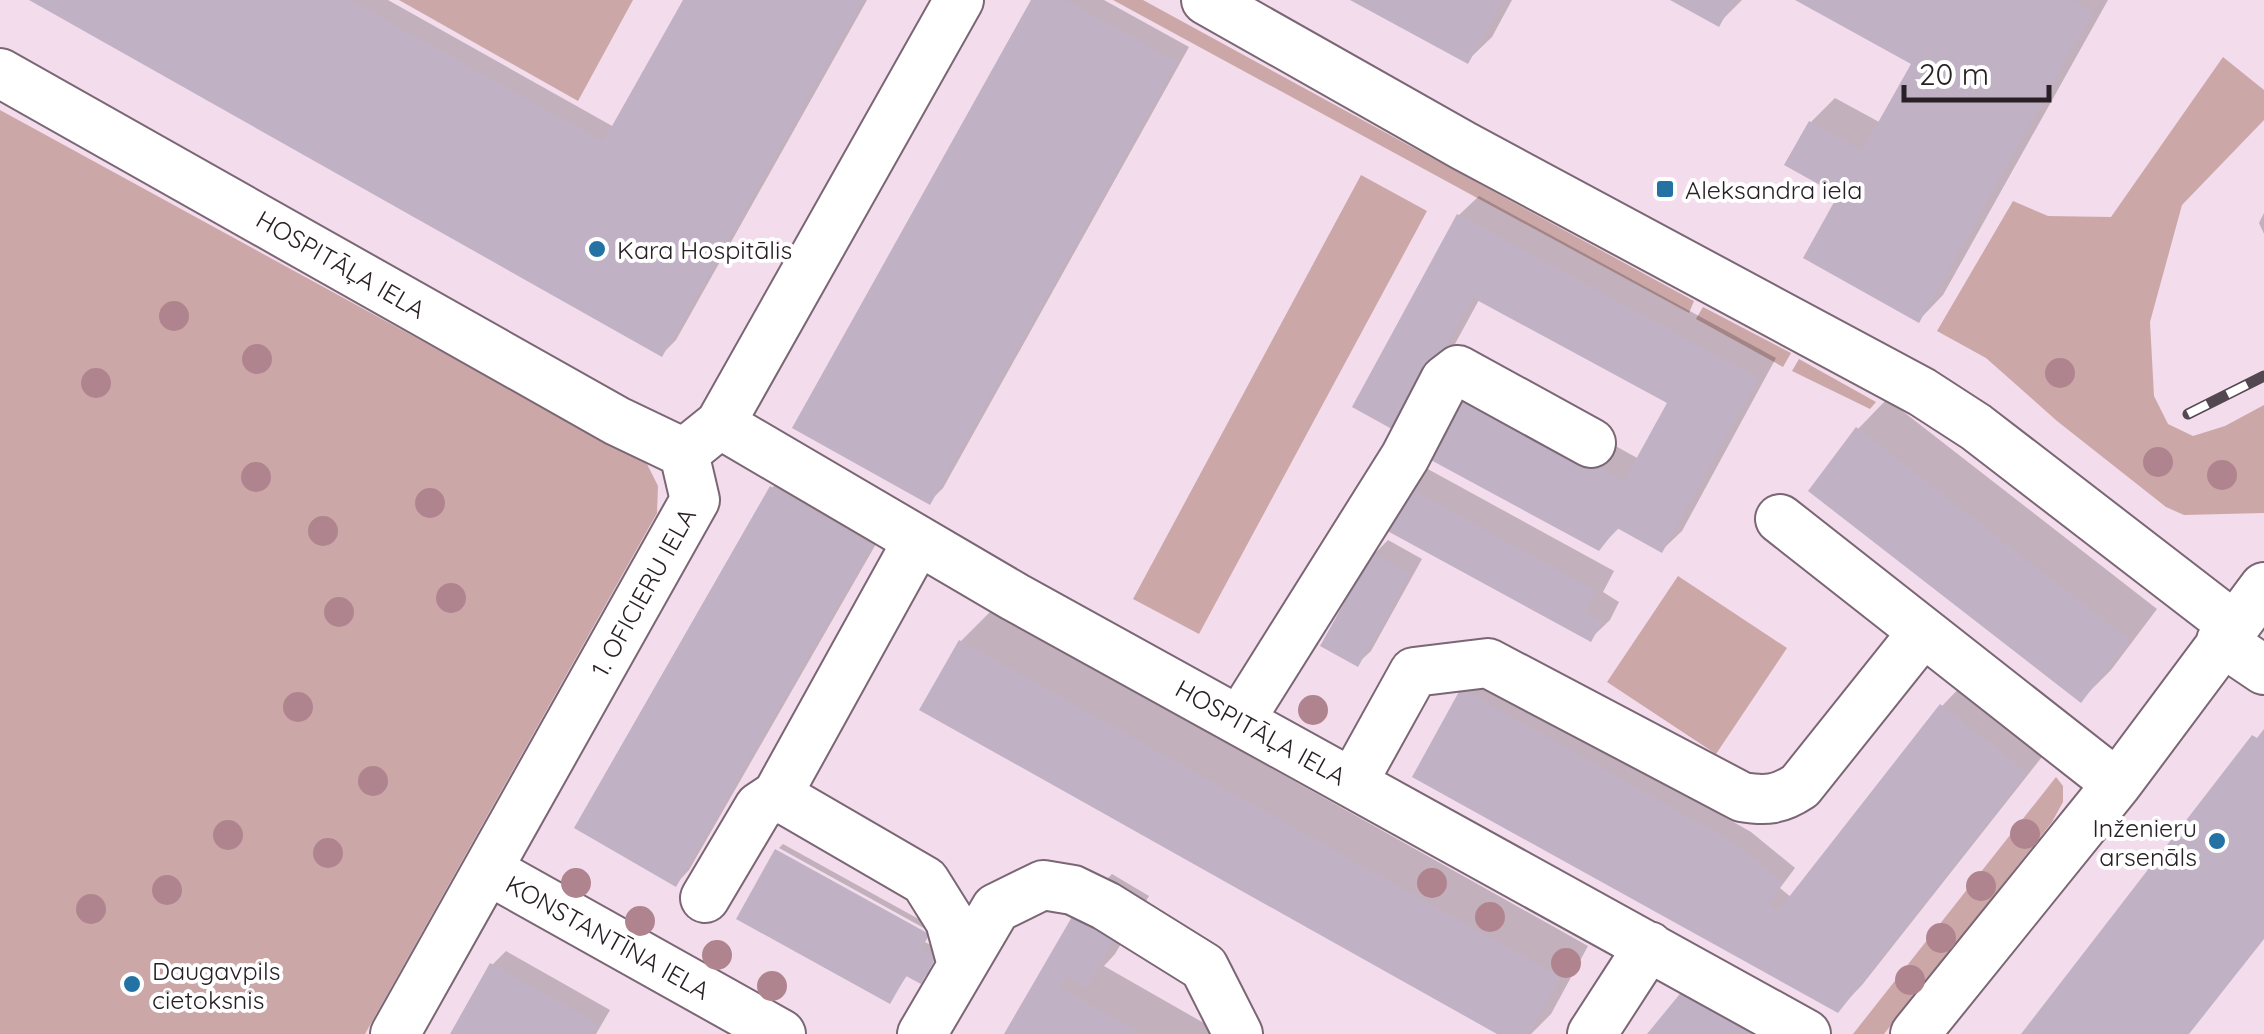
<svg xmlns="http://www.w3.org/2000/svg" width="2264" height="1034" viewBox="0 0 2264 1034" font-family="Quicksand,sans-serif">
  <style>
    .green { fill: #cca7a8 }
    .shadow { fill: #0003 }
    .building { fill: #c0b1c5 }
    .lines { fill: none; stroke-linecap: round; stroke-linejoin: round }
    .street-casing { stroke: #7a6674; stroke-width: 52 }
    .street { stroke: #fff; stroke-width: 48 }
    .rail-casing { stroke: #544850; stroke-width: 11 }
    .rail { stroke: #fff; stroke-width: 8; stroke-dasharray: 22; stroke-linecap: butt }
    .tree { fill: #b0848e }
    .poi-dot { fill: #2471a3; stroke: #fff; stroke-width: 4 }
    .labels { text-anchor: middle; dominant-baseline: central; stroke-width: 8; stroke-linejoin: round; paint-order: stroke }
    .poi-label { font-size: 25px; fill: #292026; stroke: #fff; text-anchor: start }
    .street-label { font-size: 25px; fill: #292026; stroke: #fff }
  </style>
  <rect width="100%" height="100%" fill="#f3dcec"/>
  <path class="green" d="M 399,0 L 633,0 L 578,101 Z
    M 1113,0 L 1143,0 L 1694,301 L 1689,313 Z
    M 2223,57 L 2264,90 L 2264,120 L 2182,205 L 2150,322 L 2154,396 L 2168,424 L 2193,436 L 2225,426 L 2264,405 L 2264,513 L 2184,515 L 2166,507 L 2057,421 L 1986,358 L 1937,331 L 2013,201 L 2048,216 L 2111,217 Z
    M 0,110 L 647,464 L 658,486 L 657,513 L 365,1034 L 0,1034 Z
    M 1361,175 L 1427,211 L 1199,634 L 1133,599 Z
    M 1703,307 L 1791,353 L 1783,367 L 1696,319 Z
    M 1799,359 L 1876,402 L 1870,409 L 1792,371 Z
    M 1678,576 L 1787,648 L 1716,754 L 1607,682 Z
    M 2056,777 L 2063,786 L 2063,802 L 2052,822 L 1884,1034 L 1853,1034 Z"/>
  <path class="shadow" d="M 34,0 L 388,0 L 614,127 L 686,0 L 867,0 L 676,340 L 662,354 Z
    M 1034,0 L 1104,0 L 1189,47 L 943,488 L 929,502 Z
    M 1355,0 L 1512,0 L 1492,37 L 1467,61 Z
    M 1675,0 L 1742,0 L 1718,24 Z
    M 1800,0 L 2108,0 L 1943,295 L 1919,320 L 1841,194 L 1811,122 L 1835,98 L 1881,123 L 1914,63 Z
    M 1479,196 L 1776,358 L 1682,531 L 1662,550 L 1620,527 L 1599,548 L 1475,368 L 1639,459 L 1670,402 L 1480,298 L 1419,410 L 1459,215 Z
    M 2264,213 L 2264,234 L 2259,223 Z
    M 1887,399 L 2157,609 L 2111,670 L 2081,700 L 1858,429 Z
    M 1426,468 L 1614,571 L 1603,592 L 1619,602 L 1610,620 L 1590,639 L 1407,488 Z
    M 785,474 L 884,530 L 689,870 L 676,884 L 772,488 Z
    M 1388,540 L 1422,559 L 1371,651 L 1357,664 L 1324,645 L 1374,554 Z
    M 991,611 L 1588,946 L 1551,1014 L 1531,1034 L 1502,1034 L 961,641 Z
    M 1477,676 L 1751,832 L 1795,868 L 1780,888 L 1792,898 L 1942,706 L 1966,681 L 2049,748 L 1862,985 L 1838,1010 L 1463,690 Z
    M 783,844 L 933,927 L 931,932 L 779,848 Z
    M 776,852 L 928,937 L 925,942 L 940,950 L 927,974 L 920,981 L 908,974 L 890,1001 Z
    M 1112,874 L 1149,896 L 1115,954 L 1104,966 L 1223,1034 L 1007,1034 L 1082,904 Z
    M 506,951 L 610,1010 L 596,1034 L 453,1034 L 492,965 Z"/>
  <path class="building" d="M 29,0 L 350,0 L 603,142 L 683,0 L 863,0 L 662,357 Z
    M 1031,0 L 1066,0 L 1177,62 L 930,505 L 792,428 Z
    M 1350,0 L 1503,0 L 1468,64 Z
    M 1670,0 L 1734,0 L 1719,27 Z
    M 1795,0 L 2073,0 L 2093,11 L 1919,323 L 1803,258 L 1838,195 L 1784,165 L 1809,121 L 1862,151 L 1911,64 Z
    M 1457,214 L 1758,378 L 1662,553 L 1617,528 L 1599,551 L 1429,459 L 1453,386 L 1624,481 L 1667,403 L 1473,298 L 1399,433 L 1352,407 Z
    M 1856,427 L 2129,640 L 2081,703 L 1808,491 Z
    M 770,486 L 872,545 L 676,887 L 574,828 Z
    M 1405,486 L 1596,591 L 1585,612 L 1602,622 L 1591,642 L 1382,528 Z
    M 1372,553 L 1410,574 L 1358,667 L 1320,646 Z
    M 959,640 L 1560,977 L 1529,1034 L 1497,1034 L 919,710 Z
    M 1461,688 L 1737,845 L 1783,883 L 1768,903 L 1778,911 L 1940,704 L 2027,773 L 1838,1013 L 1412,777 Z
    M 2264,729 L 2264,939 L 2189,1034 L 2021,1034 L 2252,735 L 2257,738 Z
    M 775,849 L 929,934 L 921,949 L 935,957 L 921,984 L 906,976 L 890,1004 L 736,919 Z
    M 1080,903 L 1121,926 L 1086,988 L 1066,976 L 1059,987 L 1141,1034 L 1004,1034 Z
    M 490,963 L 598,1024 L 592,1034 L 450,1034 Z
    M 1688,984 L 1766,1034 L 1647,1034 Z"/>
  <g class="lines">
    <g class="street-casing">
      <path id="street" d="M 1206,0 L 1464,146 L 1922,392 L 1976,427 L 2233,625
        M 0,73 L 617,421 L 684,453
        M 720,424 L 1015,597 L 1806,1034
        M 1780,519 L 2117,784
        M 918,540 L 777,795 L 925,881 L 950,921 L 962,965
        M 2221,641 L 2264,670
        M 1240,720 L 1405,457 L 1445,380 L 1458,370 L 1591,443
        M 1353,782 L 1414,672 L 1488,663 L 1742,797 C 1766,801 1779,800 1800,786 L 1923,632
        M 488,870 L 781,1034
        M 705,898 L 759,807 L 777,795
        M 395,1034 L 695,500 L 684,453 L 720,424 L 959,0
        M 922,1034 L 996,908 L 1043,885 L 1073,890 L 1106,906 L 1204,967 L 1238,1034
        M 1592,1034 L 1649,946
        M 1915,1034 L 2117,784 L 2264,587"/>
    </g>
    <use href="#street" class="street"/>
    <g class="rail-casing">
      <path id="rail" d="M 2188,414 L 2264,376"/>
    </g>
    <use href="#rail" class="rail"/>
  </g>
  <g class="tree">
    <circle cx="174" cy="316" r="15"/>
    <circle cx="257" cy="359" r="15"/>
    <circle cx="2060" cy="373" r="15"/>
    <circle cx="96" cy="383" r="15"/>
    <circle cx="2158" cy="462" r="15"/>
    <circle cx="2222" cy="475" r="15"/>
    <circle cx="256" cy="477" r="15"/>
    <circle cx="430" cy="503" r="15"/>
    <circle cx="323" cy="531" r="15"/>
    <circle cx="451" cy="598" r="15"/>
    <circle cx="339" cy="612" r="15"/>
    <circle cx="298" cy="707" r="15"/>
    <circle cx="1313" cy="710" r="15"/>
    <circle cx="373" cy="781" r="15"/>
    <circle cx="2025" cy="834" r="15"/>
    <circle cx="228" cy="835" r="15"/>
    <circle cx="328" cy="853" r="15"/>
    <circle cx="576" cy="883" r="15"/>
    <circle cx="1432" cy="883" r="15"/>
    <circle cx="1981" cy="886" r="15"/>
    <circle cx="167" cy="890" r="15"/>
    <circle cx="91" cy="909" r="15"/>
    <circle cx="1490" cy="917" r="15"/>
    <circle cx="640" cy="921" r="15"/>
    <circle cx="1941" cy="938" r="15"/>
    <circle cx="717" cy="955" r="15"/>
    <circle cx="1566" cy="963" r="15"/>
    <circle cx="1910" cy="980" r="15"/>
    <circle cx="772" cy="986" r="15"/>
  </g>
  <g class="poi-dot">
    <rect x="1655" y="179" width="20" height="20" rx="5"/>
    <circle cx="597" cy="249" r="10"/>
    <circle cx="2217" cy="841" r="10"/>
    <circle cx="132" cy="984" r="10"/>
  </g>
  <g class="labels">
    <g class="poi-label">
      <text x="1685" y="189">Aleksandra iela</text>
      <text x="617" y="249">Kara Hospitālis</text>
      <text x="2197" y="827" text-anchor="end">Inženieru<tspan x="2197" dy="29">arsenāls</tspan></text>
      <text x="152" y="970">Daugavpils<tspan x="152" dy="29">cietoksnis</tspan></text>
    </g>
    <g class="street-label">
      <text transform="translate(341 264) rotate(30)">HOSPITĀĻA IELA</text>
      <text transform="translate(643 592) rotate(-61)">1. OFICIERU IELA</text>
      <text transform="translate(1261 732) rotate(29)">HOSPITĀĻA IELA</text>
      <text transform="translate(608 937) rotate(29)">KONSTANTĪNA IELA</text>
    </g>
  </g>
  <path d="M1904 85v15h145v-15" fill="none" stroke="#292026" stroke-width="5"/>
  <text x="1919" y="85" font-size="30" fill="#292026" stroke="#ffffff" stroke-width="8" paint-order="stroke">20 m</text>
</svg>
